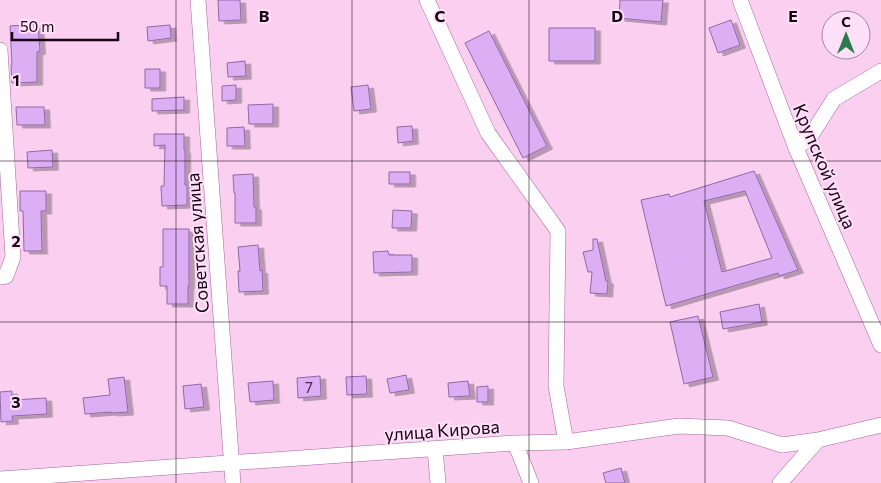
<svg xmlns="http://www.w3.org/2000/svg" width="881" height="483" viewBox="0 0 881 483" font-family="Commissioner,sans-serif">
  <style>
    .building { fill: #dcaef4; stroke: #9267a8; fill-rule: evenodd; filter: url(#shadow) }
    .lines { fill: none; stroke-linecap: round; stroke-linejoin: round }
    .street-casing { stroke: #a6669a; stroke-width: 16 }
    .street { stroke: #fff; stroke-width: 15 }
    .grid { fill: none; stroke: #190316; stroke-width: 1; stroke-opacity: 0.55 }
    .labels { text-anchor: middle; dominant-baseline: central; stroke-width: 4; stroke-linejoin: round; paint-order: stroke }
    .number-label { font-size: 15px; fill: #4a2e4e }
    .street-label { font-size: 18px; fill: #190316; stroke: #fee1f8 }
    .grid-label { font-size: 16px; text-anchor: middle; font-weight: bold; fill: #190316; stroke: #fee1f8; stroke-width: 4; stroke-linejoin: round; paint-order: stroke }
  </style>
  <defs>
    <filter id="shadow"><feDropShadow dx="5.5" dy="3" stdDeviation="0" flood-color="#0004"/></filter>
  </defs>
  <rect width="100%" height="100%" fill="#facff0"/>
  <path class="building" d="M 218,0 L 240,0 L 241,20 L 219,21 Z
    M 620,0 L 663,0 L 661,22 L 619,18 Z
    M 731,20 L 740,45 L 718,53 L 709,28 Z
    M 38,24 L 40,51 L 37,52 L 37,82 L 12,83 L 11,65 L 12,65 L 10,26 Z
    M 170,25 L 171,38 L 148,41 L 147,27 Z
    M 549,28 L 595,28 L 595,61 L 549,61 Z
    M 489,31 L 547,146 L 523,158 L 465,43 Z
    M 245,61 L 246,76 L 228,77 L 227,63 Z
    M 145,69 L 160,69 L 160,88 L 145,88 Z
    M 236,85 L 236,100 L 222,101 L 222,86 Z
    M 368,85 L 371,109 L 354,111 L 351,87 Z
    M 184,97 L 184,110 L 152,111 L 152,99 Z
    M 273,104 L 273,124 L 249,124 L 248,105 Z
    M 16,107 L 44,107 L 45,125 L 17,125 Z
    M 412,126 L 413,141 L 398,143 L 397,127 Z
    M 244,127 L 245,146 L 227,146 L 227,128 Z
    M 154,134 L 184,134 L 184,150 L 185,150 L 185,185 L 187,185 L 187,205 L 162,206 L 161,186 L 164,186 L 165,145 L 154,146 Z
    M 52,150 L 53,167 L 28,168 L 27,152 Z
    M 754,171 L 798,270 L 779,276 L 778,273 L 666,306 L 641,200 L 669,194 L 670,197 ZM 745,191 L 772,258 L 722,272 L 704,201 Z
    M 389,172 L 410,172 L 410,184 L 389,184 Z
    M 253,174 L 254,207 L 256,207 L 256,223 L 235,223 L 235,193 L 234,193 L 233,175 Z
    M 20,191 L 46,191 L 46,211 L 41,211 L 42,251 L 24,251 L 23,211 L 20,211 Z
    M 393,210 L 412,211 L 411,228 L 392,228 Z
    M 163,229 L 189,229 L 189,286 L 188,286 L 188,304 L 167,304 L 167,286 L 160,286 L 160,267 L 163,267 Z
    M 593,239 L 597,239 L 606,281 L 608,281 L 607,294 L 590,293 L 592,272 L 588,272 L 583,252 L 593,250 Z
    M 258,245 L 260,271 L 262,270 L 263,291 L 239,292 L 238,271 L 240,271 L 238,247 Z
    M 388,251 L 389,255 L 412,255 L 412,272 L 374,273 L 373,252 Z
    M 759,304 L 762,322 L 723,329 L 720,312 Z
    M 698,316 L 713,377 L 684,384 L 670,322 Z
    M 406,375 L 409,390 L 390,393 L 387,379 Z
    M 320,376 L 321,396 L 298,398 L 297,378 Z
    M 366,376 L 367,394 L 347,395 L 346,377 Z
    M 124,377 L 128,412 L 112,413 L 111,412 L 85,414 L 83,398 L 110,395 L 108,379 Z
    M 273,381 L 274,400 L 250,402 L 248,383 Z
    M 468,381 L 470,396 L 449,397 L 448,383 Z
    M 201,384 L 204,407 L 185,409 L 183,386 Z
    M 488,386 L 488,402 L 477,402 L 477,387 Z
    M 12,391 L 12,400 L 46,398 L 47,414 L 12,416 L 13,421 L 1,422 L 0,392 Z
    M 621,468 L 625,483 L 606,483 L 603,473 Z"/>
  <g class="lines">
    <g class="street-casing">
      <path id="street" d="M 198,0 L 233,483
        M 427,0 L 488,133 L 558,231 L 556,386 L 566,442
        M 740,0 L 796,148 L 881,345
        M 0,50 L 13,257 L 6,276 L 0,277
        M 796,148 L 810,137 L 834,99 L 881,71
        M 515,443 L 531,483
        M 435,449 L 438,483
        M 0,479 L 515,443 L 566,442 L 679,426 L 728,428 L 782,445 L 818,440 L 881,425
        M 780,483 L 818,440"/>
    </g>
    <use href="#street" class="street"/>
  </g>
  <path class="grid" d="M 176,0 L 176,483M 352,0 L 352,483M 529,0 L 529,483M 705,0 L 705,483M 0,161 L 881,161M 0,322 L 881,322"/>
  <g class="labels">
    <g class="number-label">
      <text x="309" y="387">7</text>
    </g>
    <g class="street-label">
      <text transform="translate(825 166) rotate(67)">Крупской улица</text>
      <text transform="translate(197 243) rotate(-94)">Советская улица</text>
      <text transform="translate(442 430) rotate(-4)">улица Кирова</text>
    </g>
  </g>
  <g class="grid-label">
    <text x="264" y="22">B</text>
    <text x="440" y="22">C</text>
    <text x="617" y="22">D</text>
    <text x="793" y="22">E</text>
    <text x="16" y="86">1</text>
    <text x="16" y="247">2</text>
    <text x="16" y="408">3</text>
  </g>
  <g transform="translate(846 35)"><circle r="24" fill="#fee1f8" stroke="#a2889e"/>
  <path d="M0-4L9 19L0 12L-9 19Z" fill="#2b7b4b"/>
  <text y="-8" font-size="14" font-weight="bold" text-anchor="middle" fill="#190316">С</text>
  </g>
  <path d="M12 32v8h106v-8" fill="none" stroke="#190316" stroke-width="2.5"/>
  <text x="20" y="32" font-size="15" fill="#190316" stroke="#fee1f8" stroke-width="4" paint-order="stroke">50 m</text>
</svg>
